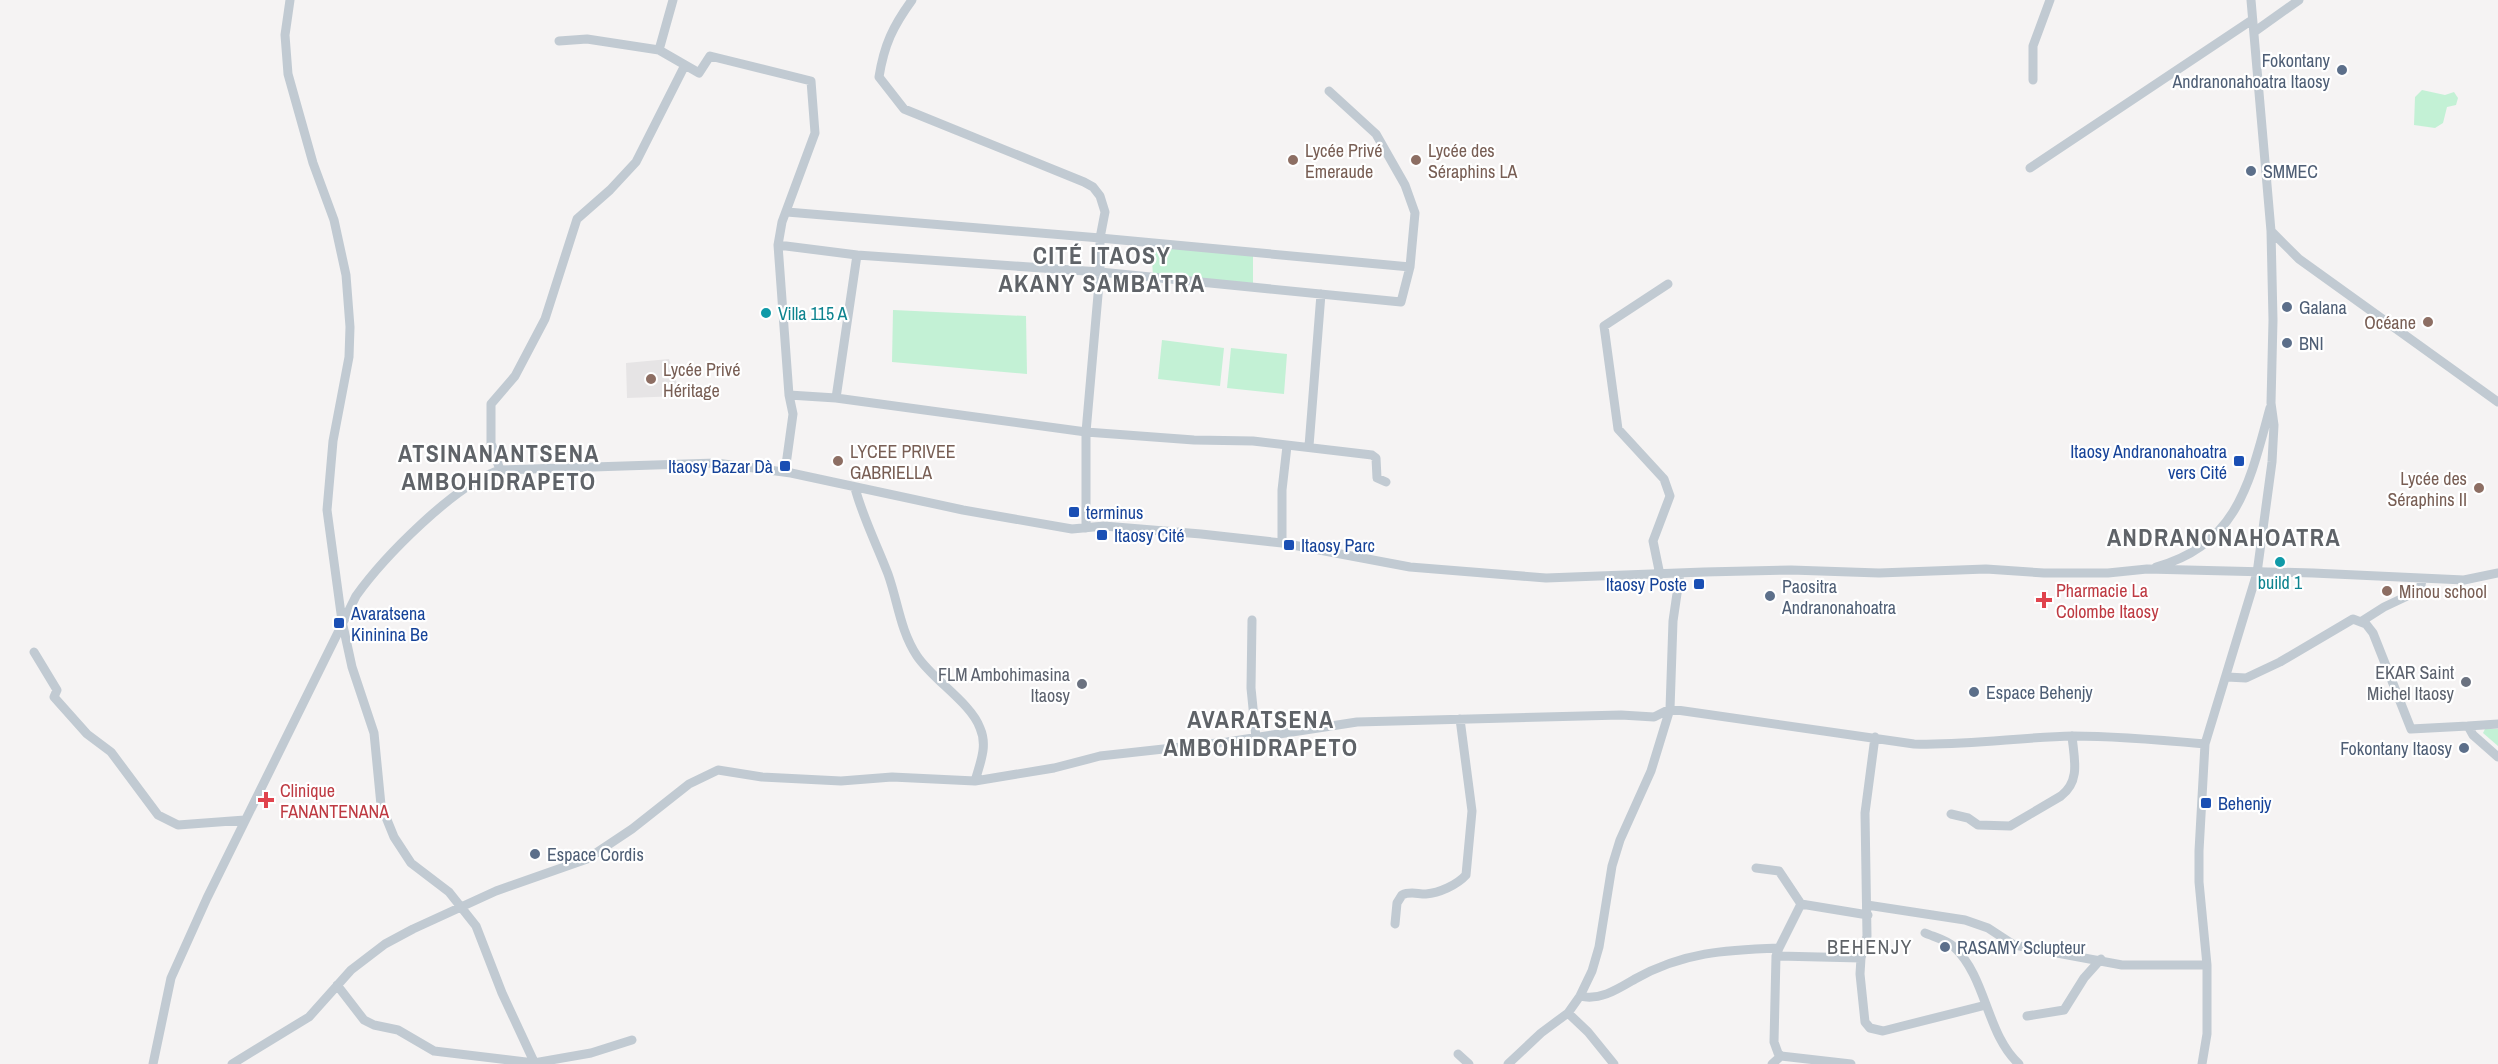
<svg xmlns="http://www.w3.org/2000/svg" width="2498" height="1064" viewBox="0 0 2498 1064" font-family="'Archivo Narrow',sans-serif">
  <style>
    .education { fill: #e6e4e5 }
    .green { fill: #c3f1d5 }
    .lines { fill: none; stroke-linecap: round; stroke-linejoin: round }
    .minor { stroke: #c1cad2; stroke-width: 9 }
    .service-dot { fill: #5c6f8a; stroke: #fff; stroke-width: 2 }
    .education-dot { fill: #8d6e63; stroke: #fff; stroke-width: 2 }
    .culture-dot { fill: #0f9aa8; stroke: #fff; stroke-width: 2 }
    .transit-dot { fill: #1a4fb4; stroke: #fff; stroke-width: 2 }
    .health-dot { fill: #e0444e; stroke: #fff; stroke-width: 2 }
    .worship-dot { fill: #6b7280; stroke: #fff; stroke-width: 2 }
    .labels { text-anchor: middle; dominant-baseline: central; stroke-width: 4.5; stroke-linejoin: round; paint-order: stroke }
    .service-label { font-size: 18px; fill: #4e5e75; stroke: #fff; text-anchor: start }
    .education-label { font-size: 18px; fill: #785e54; stroke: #fff; text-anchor: start }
    .culture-label { font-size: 18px; fill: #0d838f; stroke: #fff; text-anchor: start }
    .transit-label { font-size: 18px; fill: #164399; stroke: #fff; text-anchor: start }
    .health-label { font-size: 18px; fill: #be3a42; stroke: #fff; text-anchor: start }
    .worship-label { font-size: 18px; fill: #5b616d; stroke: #fff; text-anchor: end }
    .neighbourhood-label { font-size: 20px; letter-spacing: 1.5px; fill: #5f6368; stroke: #fff }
    .district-label { font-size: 24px; font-weight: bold; letter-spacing: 1.5px; fill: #5f6368; stroke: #fff }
  </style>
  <rect width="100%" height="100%" fill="#f5f3f3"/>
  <path class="education" d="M 669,359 L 681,396 L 627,398 L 626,363 Z"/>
  <path class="green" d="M 2422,90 L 2445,95 L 2454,92 L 2458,98 L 2456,105 L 2447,107 L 2443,123 L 2435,128 L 2414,125 L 2415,97 Z
    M 1151,245 L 1253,254 L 1253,283 L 1153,276 Z
    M 893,310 L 1026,316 L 1027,374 L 892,362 Z
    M 1162,340 L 1224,348 L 1220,386 L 1158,379 Z
    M 1231,348 L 1287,354 L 1284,394 L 1227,388 Z
    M 2485,729 L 2498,729 L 2498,746 L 2483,733 Z"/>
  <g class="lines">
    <path class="minor" d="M 290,0 L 285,35 L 288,74 L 313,163 L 334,220 L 346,275 L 350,327 L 349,357 L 333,441 L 327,510 L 342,621 L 352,667 L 374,733 L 381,805 L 394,837 L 411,863 L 449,892 L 476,926 L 502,993 L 535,1064
      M 912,0 C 893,26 884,45 879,77 L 904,109 L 1084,182 L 1093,187 L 1100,196 L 1105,212 L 1100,238 L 1100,272 L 1086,432 L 1086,528
      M 2254,32 L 2299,0
      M 559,41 L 587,39 L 659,50 L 699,73 L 710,56 L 811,81 L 815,133 L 782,222 L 778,245 L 789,395 L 793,414 L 785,472
      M 659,50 L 673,0
      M 2033,80 L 2033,46 L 2050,0
      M 2030,168 L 2252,20
      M 787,212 L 1100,238 L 1410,267
      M 2271,231 L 2299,259 L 2498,402
      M 778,245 L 857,255 L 1100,272 L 1401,302 L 1410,267 L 1415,213 L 1405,185 L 1376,134 L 1329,91
      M 789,395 L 836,398 L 1086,432 L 1194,440 L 1253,441 L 1372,455 L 1376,458 L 1377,478 L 1386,482
      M 836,398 L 857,255
      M 1309,446 L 1321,294
      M 500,470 L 491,443 L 491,404 L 515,376 L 545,319 L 577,219 L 610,190 L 636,162 L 684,67
      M 855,488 C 863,518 877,545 888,574 C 898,602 900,630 917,656 C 933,680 971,703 980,728 C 988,746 980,763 975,781
      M 1282,543 L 1282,490 L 1287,446
      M 2156,567 C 2238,545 2250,481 2270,408
      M 1660,575 L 1653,541 L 1670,496 L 1664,479 L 1618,429 L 1604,326 L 1668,284
      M 1252,620 L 1251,688 L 1256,738
      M 2362,621 L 2384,607 L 2420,590 L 2422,580
      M 34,652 L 57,690 L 54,697 L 87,734 L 111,752 L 158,815 L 178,825 L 245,820
      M 2227,677 L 2246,678 L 2280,662 L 2353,619 L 2366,624 L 2373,633 L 2411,729 L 2468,726 L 2473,735 L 2498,757
      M 2468,726 L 2498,724
      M 1875,737 L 1865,813 L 1867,936 L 1861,958 L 1860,974 L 1865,1022 L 1870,1028 L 1883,1031 L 1986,1005
      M 1951,814 L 1968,818 L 1978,825 L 2010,826 L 2061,796 C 2081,781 2074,758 2072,736
      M 1756,868 L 1779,871 L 1801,904 L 1868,915
      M 1867,905 L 1965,920 L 1988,928 L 2014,945 L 2122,965 L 2207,965
      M 1395,924 L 1397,903 L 1402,895 C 1410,891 1417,894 1426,894 C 1439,893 1457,885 1466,875 L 1472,811 L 1460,719
      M 1925,933 C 1934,937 1947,940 1954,947 C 1987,978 1986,1034 2019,1064
      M 1779,948 L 1801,904
      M 1776,956 L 1861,958
      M 337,985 L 364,1020 L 374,1025 L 398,1030 L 434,1051 L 534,1063 L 591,1053 L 632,1040
      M 1580,996 C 1600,1001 1618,989 1635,979 C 1683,952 1725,950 1779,948 L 1776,956 L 1774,1042 L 1778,1053 L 1781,1056 L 1772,1064
      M 1568,1013 L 1588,1032 L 1614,1064
      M 2027,1016 L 2064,1010 L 2084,978 L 2101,959
      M 1458,1054 L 1469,1064
      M 1781,1056 L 1851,1064
      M 153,1064 L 171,978 L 207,898 L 356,596 C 383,558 455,484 500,470 L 716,463 L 791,473 L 963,510 L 1072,529 L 1104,526 L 1201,534 L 1282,543 L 1410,567 L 1546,578 L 1704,572 L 1791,570 L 1879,573 L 1986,569 L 2044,573 L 2108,573 L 2147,569 L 2313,573 L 2464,580 L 2498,573
      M 232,1064 L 309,1017 L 351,970 L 385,944 L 413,929 L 496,891 L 587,859 L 632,829 L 689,784 L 718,770 L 762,777 L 841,781 L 892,777 L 975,781 L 1054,768 L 1100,756 L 1227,742 L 1357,722 L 1621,715 L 1654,717 L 1670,709 L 1914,744 C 1967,746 2020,737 2073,736 C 2117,736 2161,740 2205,744
      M 1508,1064 L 1541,1033 L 1568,1013 L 1580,996 L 1592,971 L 1599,947 L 1612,866 L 1620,840 L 1651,771 L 1670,709 L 1673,621 L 1680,573
      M 2202,1064 L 2207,1034 L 2207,965 L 2199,882 L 2199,851 L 2205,744 L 2257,573 L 2272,462 L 2274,425 L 2271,403 L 2273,320 L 2271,231 L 2251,0"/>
  </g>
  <g class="service-dot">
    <circle cx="2342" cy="70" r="6"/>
    <circle cx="2251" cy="171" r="6"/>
    <circle cx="2287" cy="307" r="6"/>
    <circle cx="2287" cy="343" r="6"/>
    <circle cx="1770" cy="596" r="6"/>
    <circle cx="1974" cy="692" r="6"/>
    <circle cx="2464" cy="748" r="6"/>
    <circle cx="535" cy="854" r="6"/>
    <circle cx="1945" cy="947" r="6"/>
  </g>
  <g class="education-dot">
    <circle cx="1293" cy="160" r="6"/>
    <circle cx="1416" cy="160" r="6"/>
    <circle cx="2428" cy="322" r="6"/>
    <circle cx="651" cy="379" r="6"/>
    <circle cx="838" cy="461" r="6"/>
    <circle cx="2479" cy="488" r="6"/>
    <circle cx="2387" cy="591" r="6"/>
  </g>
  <g class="culture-dot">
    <circle cx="766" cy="313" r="6"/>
    <circle cx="2280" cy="562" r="6"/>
  </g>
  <g class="transit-dot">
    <rect x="2233" y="455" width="12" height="12" rx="3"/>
    <rect x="779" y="460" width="12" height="12" rx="3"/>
    <rect x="1068" y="506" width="12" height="12" rx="3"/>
    <rect x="1096" y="529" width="12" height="12" rx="3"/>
    <rect x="1283" y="539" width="12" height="12" rx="3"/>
    <rect x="1693" y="578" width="12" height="12" rx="3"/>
    <rect x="333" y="617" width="12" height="12" rx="3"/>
    <rect x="2200" y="797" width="12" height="12" rx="3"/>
  </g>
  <g class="health-dot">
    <path d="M2041 591h6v6h6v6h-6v6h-6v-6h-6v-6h6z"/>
    <path d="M263 791h6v6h6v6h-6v6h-6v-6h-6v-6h6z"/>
  </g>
  <g class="worship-dot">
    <circle cx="2466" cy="682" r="6"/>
    <circle cx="1082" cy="684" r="6"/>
  </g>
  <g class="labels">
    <g class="service-label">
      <text x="2330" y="60" text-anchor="end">Fokontany<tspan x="2330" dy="21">Andranonahoatra Itaosy</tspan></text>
      <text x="2263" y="171">SMMEC</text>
      <text x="2299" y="307">Galana</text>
      <text x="2299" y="343">BNI</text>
      <text x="1782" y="586">Paositra<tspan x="1782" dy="21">Andranonahoatra</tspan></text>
      <text x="1986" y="692">Espace Behenjy</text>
      <text x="2452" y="748" text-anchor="end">Fokontany Itaosy</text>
      <text x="547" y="854">Espace Cordis</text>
      <text x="1957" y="947">RASAMY Sclupteur</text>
    </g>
    <g class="education-label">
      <text x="1305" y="150">Lycée Privé<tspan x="1305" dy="21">Emeraude</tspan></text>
      <text x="1428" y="150">Lycée des<tspan x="1428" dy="21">Séraphins LA</tspan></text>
      <text x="2416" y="322" text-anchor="end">Océane</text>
      <text x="663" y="369">Lycée Privé<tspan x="663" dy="21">Héritage</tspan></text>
      <text x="850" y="451">LYCEE PRIVEE<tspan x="850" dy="21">GABRIELLA</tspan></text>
      <text x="2467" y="478" text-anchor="end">Lycée des<tspan x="2467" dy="21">Séraphins II</tspan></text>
      <text x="2399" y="591">Minou school</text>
    </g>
    <g class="culture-label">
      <text x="778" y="313">Villa 115 A</text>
      <text x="2280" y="582" text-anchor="middle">build 1</text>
    </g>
    <g class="transit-label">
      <text x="2227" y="451" text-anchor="end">Itaosy Andranonahoatra<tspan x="2227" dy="21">vers Cité</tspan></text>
      <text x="773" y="466" text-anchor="end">Itaosy Bazar Dà</text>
      <text x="1086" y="512">terminus</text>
      <text x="1114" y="535">Itaosy Cité</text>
      <text x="1301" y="545">Itaosy Parc</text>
      <text x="1687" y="584" text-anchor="end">Itaosy Poste</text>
      <text x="351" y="613">Avaratsena<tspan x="351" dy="21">Kininina Be</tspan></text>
      <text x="2218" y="803">Behenjy</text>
    </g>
    <g class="health-label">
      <text x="2056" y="590">Pharmacie La<tspan x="2056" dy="21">Colombe Itaosy</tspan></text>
      <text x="280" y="790">Clinique<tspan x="280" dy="21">FANANTENANA</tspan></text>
    </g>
    <g class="worship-label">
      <text x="2454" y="672">EKAR Saint<tspan x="2454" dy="21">Michel Itaosy</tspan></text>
      <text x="1070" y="674">FLM Ambohimasina<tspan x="1070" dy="21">Itaosy</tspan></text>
    </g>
    <g class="neighbourhood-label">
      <text x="1870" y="946">BEHENJY</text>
    </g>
    <g class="district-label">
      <text x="1102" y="255">CITÉ ITAOSY<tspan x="1102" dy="28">AKANY SAMBATRA</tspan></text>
      <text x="499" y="453">ATSINANANTSENA<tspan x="499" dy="28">AMBOHIDRAPETO</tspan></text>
      <text x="2224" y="537">ANDRANONAHOATRA</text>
      <text x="1261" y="719">AVARATSENA<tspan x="1261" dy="28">AMBOHIDRAPETO</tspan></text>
    </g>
  </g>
</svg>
